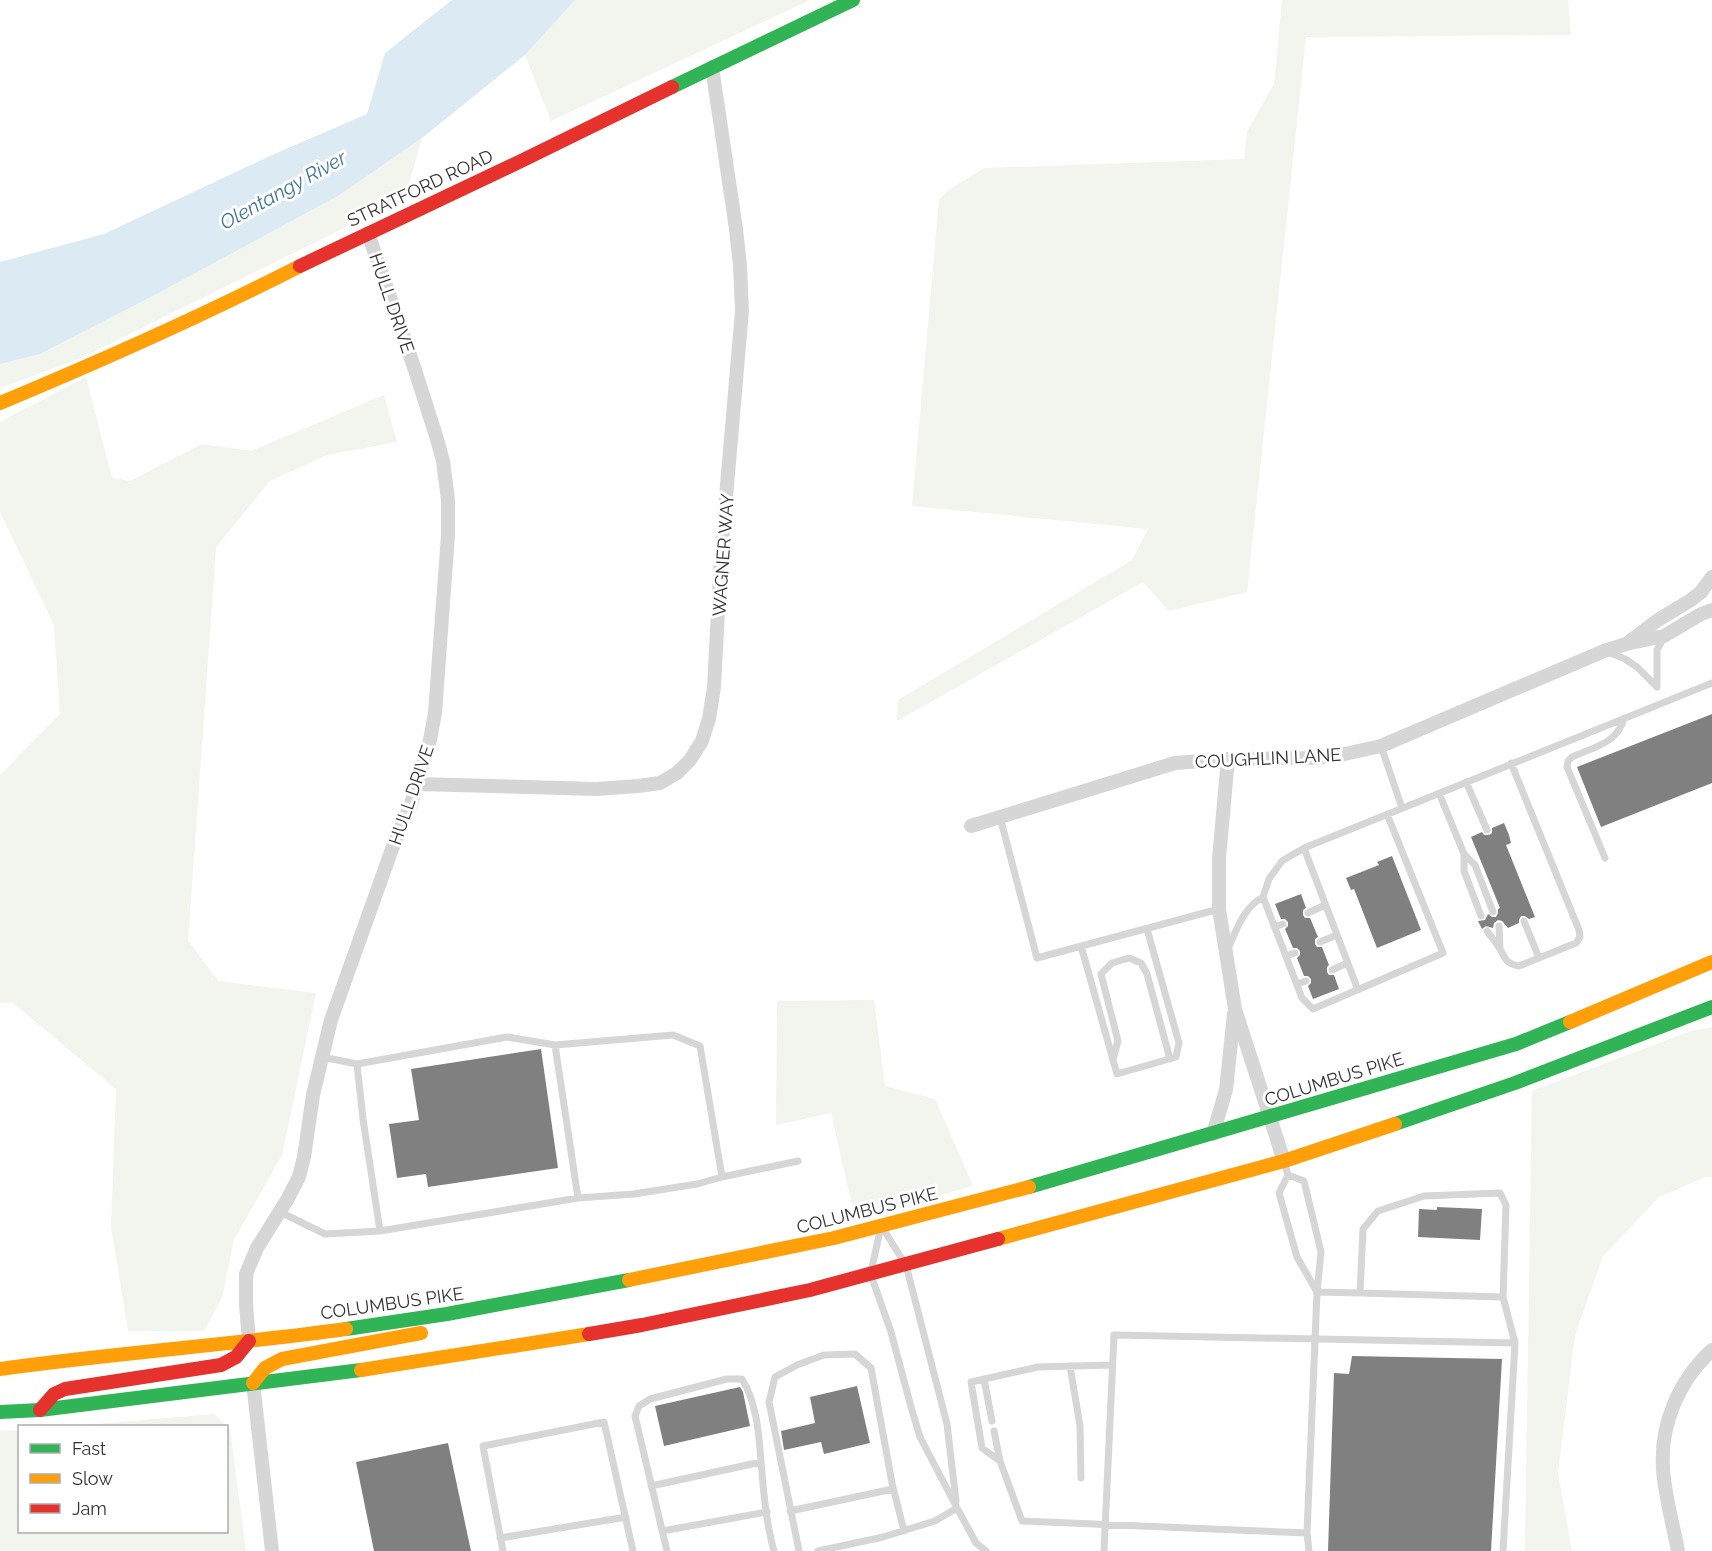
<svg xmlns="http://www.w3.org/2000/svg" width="1712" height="1551" viewBox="0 0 1712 1551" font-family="Raleway,sans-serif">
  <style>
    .green { fill: #f1f5ed }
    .water { fill: #dceaf3 }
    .building { fill: #808080 }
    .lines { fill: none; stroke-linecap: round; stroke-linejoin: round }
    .lane { stroke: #d6d6d6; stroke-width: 7 }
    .street { stroke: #d6d6d6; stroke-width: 14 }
    .fast { stroke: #30b455; stroke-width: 14 }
    .slow { stroke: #ff9f0a; stroke-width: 14 }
    .jam { stroke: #e5322d; stroke-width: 14 }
    .labels { text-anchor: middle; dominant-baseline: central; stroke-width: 6; stroke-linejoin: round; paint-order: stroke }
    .street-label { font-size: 18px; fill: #323232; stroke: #fff }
    .water-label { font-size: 20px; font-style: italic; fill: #3c7498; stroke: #fff }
  </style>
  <rect width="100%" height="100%" fill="#fff"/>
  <path class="green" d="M 575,0 L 810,0 L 551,121 L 525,55 Z
    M 1282,0 L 1568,0 L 1571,35 L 1306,37 L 1247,592 L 1169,611 L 1143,582 L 897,721 L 898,700 L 1132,560 L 1148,529 L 912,506 L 939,199 L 950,189 L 984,168 L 1244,159 L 1247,132 L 1274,84 Z
    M 422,138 L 405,198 L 81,358 L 0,388 L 0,364 L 40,354 L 151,297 L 338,196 Z
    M 86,377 L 112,478 L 130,481 L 202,444 L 251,451 L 384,395 L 397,442 L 327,455 L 270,481 L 216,547 L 188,940 L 218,981 L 316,993 L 282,1155 L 234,1240 L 222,1298 L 204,1331 L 128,1331 L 111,1226 L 116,1089 L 13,1003 L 0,1003 L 0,775 L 60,714 L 54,625 L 0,512 L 0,422 Z
    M 874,1000 L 885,1086 L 935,1099 L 973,1186 L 855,1219 L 831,1113 L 776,1125 L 777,1001 Z
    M 1712,1027 L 1712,1177 L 1705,1177 L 1659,1197 L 1603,1256 L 1575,1335 L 1558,1473 L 1572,1551 L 1525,1551 L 1532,1091 L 1691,1031 Z
    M 214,1414 L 230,1429 L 246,1551 L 0,1551 L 0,1431 L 19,1430 L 20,1532 L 226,1532 L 226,1426 L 72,1426 Z"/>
  <path class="water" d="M 452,0 L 575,0 L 525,55 L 422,138 L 338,196 L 151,297 L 40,354 L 0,364 L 0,262 L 104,234 L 272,155 L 367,114 L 385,53 Z"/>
  <path class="building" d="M 1712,714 L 1712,783 L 1601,827 L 1577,767 Z
    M 1504,823 L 1509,835 L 1511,843 L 1506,845 L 1535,917 L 1529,919 L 1525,916 L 1521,916 L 1519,920 L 1519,923 L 1508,928 L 1502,921 L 1498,920 L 1494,923 L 1493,928 L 1486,926 L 1482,929 L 1478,921 L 1485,920 L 1488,914 L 1492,917 L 1496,917 L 1498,913 L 1498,909 L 1500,908 L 1471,837 L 1482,832 L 1484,835 L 1489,835 L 1492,833 L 1492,828 Z
    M 1392,856 L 1421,930 L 1377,948 L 1354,889 L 1351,890 L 1346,878 L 1379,865 L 1377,862 Z
    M 1301,894 L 1306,908 L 1303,910 L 1303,915 L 1305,918 L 1310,918 L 1318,937 L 1315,939 L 1315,944 L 1317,947 L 1322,947 L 1329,965 L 1327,967 L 1327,972 L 1329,975 L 1334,975 L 1339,989 L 1313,999 L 1308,986 L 1311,983 L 1311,979 L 1308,976 L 1304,976 L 1297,958 L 1300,955 L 1300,951 L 1297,948 L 1293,948 L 1285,929 L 1288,926 L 1288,922 L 1285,919 L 1281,919 L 1275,904 Z
    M 541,1049 L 558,1168 L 428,1187 L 426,1174 L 397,1178 L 389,1124 L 419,1120 L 411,1069 Z
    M 1437,1207 L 1482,1209 L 1480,1240 L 1418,1237 L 1419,1209 L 1437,1210 Z
    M 1352,1356 L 1502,1359 L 1491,1551 L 1328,1551 L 1334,1373 L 1349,1374 Z
    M 857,1386 L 870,1443 L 824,1454 L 821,1442 L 784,1450 L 781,1431 L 815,1423 L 810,1397 Z
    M 740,1387 L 743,1392 L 750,1426 L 664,1446 L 655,1406 Z
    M 448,1443 L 471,1551 L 374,1551 L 356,1462 Z"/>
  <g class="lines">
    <path class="lane" d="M 1606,651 L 1625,659 L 1637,667 L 1657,687
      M 1657,687 L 1657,650 L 1664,637
      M 1381,746 L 1402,808
      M 1466,782 L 1487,830
      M 1439,793 L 1464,854 L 1464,871 L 1481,916
      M 1000,817 L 1037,958 L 1219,909
      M 1304,848 L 1358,990
      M 1464,854 L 1475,865 L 1493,912
      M 1605,858 L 1567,767 L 1568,761 L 1572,757 C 1594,747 1617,744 1624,718
      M 1263,897 L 1269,879 L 1282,861 L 1304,848 L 1712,683
      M 1308,913 L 1325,905
      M 1524,921 L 1539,958
      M 1499,926 L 1500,948
      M 1274,927 L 1283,924
      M 1487,931 C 1491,937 1496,942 1500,949 C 1506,959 1505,963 1519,966 L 1576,943 L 1580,937 L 1579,930 L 1511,763
      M 1320,942 L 1337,935
      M 1081,946 L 1117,1074 L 1176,1057 L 1179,1043 L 1147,929
      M 1228,949 C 1237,929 1243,908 1263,897 L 1302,998 L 1313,1009 L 1443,953 L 1387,814
      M 1286,956 L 1295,953
      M 1332,970 L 1347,963
      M 1297,984 L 1306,981
      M 555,1045 L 578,1198
      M 322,1057 L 357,1064 L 507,1037 L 555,1045 L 673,1035 L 700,1046 L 722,1177
      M 1113,1059 L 1118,1041 L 1101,974 L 1112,963 L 1129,958 L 1141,963 L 1147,974 L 1170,1059
      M 357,1064 L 363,1119 L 380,1231
      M 1285,1165 L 1288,1175 L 1279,1193 L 1297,1257 L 1317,1292 L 1321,1252 L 1304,1181 L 1288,1175
      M 280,1212 L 325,1234 L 380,1231 L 578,1198 L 634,1194 L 697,1184 L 722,1177 L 798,1161
      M 884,1230 L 902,1259
      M 872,1267 L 880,1231
      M 907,1269 L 947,1424 L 956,1501
      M 872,1278 L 891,1332 L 911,1407 L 920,1437 L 957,1508
      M 1111,1365 L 1038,1367 L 971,1382 L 982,1448 L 1000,1461 L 1022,1521 L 1307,1533
      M 1070,1366 L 1080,1426 L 1081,1478
      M 984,1379 L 992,1421
      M 994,1431 L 1000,1461
      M 651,1486 L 761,1462
      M 790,1511 L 893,1489
      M 662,1531 L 767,1512
      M 500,1538 L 626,1517
      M 503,1551 L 483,1446 L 604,1422 L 633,1551
      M 667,1551 L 635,1416 L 639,1406 L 650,1399 L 727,1379 L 742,1379 C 759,1407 759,1441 762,1473 C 764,1498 767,1527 774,1551
      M 799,1551 L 769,1402 L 775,1377 L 797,1365 L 824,1355 L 855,1354 L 871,1368 L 892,1483 L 904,1531
      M 818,1551 L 883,1537 L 935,1521 L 957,1508 L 976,1543 L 986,1551
      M 1104,1551 L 1114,1335 L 1515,1343
      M 1309,1551 L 1307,1533 L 1317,1292 L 1360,1293 L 1363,1229 L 1378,1211 L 1424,1196 L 1500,1193 L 1506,1205 L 1503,1297 L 1360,1293
      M 1503,1551 L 1515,1343 L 1503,1297"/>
    <path class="street" d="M 1630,641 L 1658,620 L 1691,600 L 1701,592 L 1712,577
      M 1228,759 L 1219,858 L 1219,909 L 1235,1009 L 1284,1161
      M 417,784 L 596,789 L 638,786 L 660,783 L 677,773 L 690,760 L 702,741 L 709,719 L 714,687 L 721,555 L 742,311 L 740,266 L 736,229 L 712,67
      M 971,826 L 1175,763 L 1228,759 L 1315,758 L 1345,754 L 1381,746 L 1604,651 L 1626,644 L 1664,636 L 1701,614 L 1712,610
      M 1213,1134 L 1226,1090 L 1234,1014
      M 249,1341 L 246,1305 L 246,1274 L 257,1248 L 287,1200 L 299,1177 L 304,1157 L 313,1095 L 331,1020 L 392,849 L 411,804 L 430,740 L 435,713 L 448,535 L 448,500 L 443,461 L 437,439 L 415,370 L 368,233
      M 253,1383 L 272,1551
      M 1678,1551 C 1673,1524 1665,1497 1663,1469 C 1660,1424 1679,1380 1712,1350"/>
    <path class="fast" d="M 672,87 L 853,0
      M 1395,1124 L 1515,1083 L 1712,1007
      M 1029,1187 L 1516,1044 L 1570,1022
      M 346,1329 L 447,1314 L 629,1280
      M 0,1412 L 40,1410 L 361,1370"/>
    <path class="slow" d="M 0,403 C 101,361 202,316 300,266
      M 1570,1022 L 1712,962
      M 998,1239 L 1284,1161 L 1395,1124
      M 629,1280 L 834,1238 L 1029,1187
      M 0,1369 C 115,1353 231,1345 346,1329
      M 361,1370 L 589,1334
      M 253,1383 L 265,1368 L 282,1359 L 421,1333"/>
    <path class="jam" d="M 300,266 L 517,163 L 672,87
      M 589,1334 L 642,1325 L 810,1290 L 998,1239
      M 40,1410 L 54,1394 L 65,1389 L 221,1365 L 236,1357 L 249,1341"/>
  </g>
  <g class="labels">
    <g class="street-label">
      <text transform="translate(420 188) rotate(-25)">STRATFORD ROAD</text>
      <text transform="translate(392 303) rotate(71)">HULL DRIVE</text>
      <text transform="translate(723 555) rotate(-86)">WAGNER WAY</text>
      <text transform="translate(1268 758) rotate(-3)">COUGHLIN LANE</text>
      <text transform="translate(411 795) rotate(-71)">HULL DRIVE</text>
      <text transform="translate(1334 1079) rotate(-17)">COLUMBUS PIKE</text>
      <text transform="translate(867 1210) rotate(-14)">COLUMBUS PIKE</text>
      <text transform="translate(392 1303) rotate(-8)">COLUMBUS PIKE</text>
    </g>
    <g class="water-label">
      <text transform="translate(283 190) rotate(-29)">Olentangy River</text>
    </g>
  </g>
  <rect x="18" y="1425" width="210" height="108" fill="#ffffff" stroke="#adadad" stroke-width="1.5"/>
  <rect x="30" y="1444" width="30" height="9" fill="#30b455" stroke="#adadad" stroke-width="1.5"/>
  <text x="72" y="1455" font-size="18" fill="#323232">Fast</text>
  <rect x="30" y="1474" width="30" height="9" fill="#ff9f0a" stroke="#adadad" stroke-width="1.5"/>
  <text x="72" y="1485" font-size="18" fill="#323232">Slow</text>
  <rect x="30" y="1504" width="30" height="9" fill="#e5322d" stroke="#adadad" stroke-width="1.5"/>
  <text x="72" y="1515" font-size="18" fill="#323232">Jam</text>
</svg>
